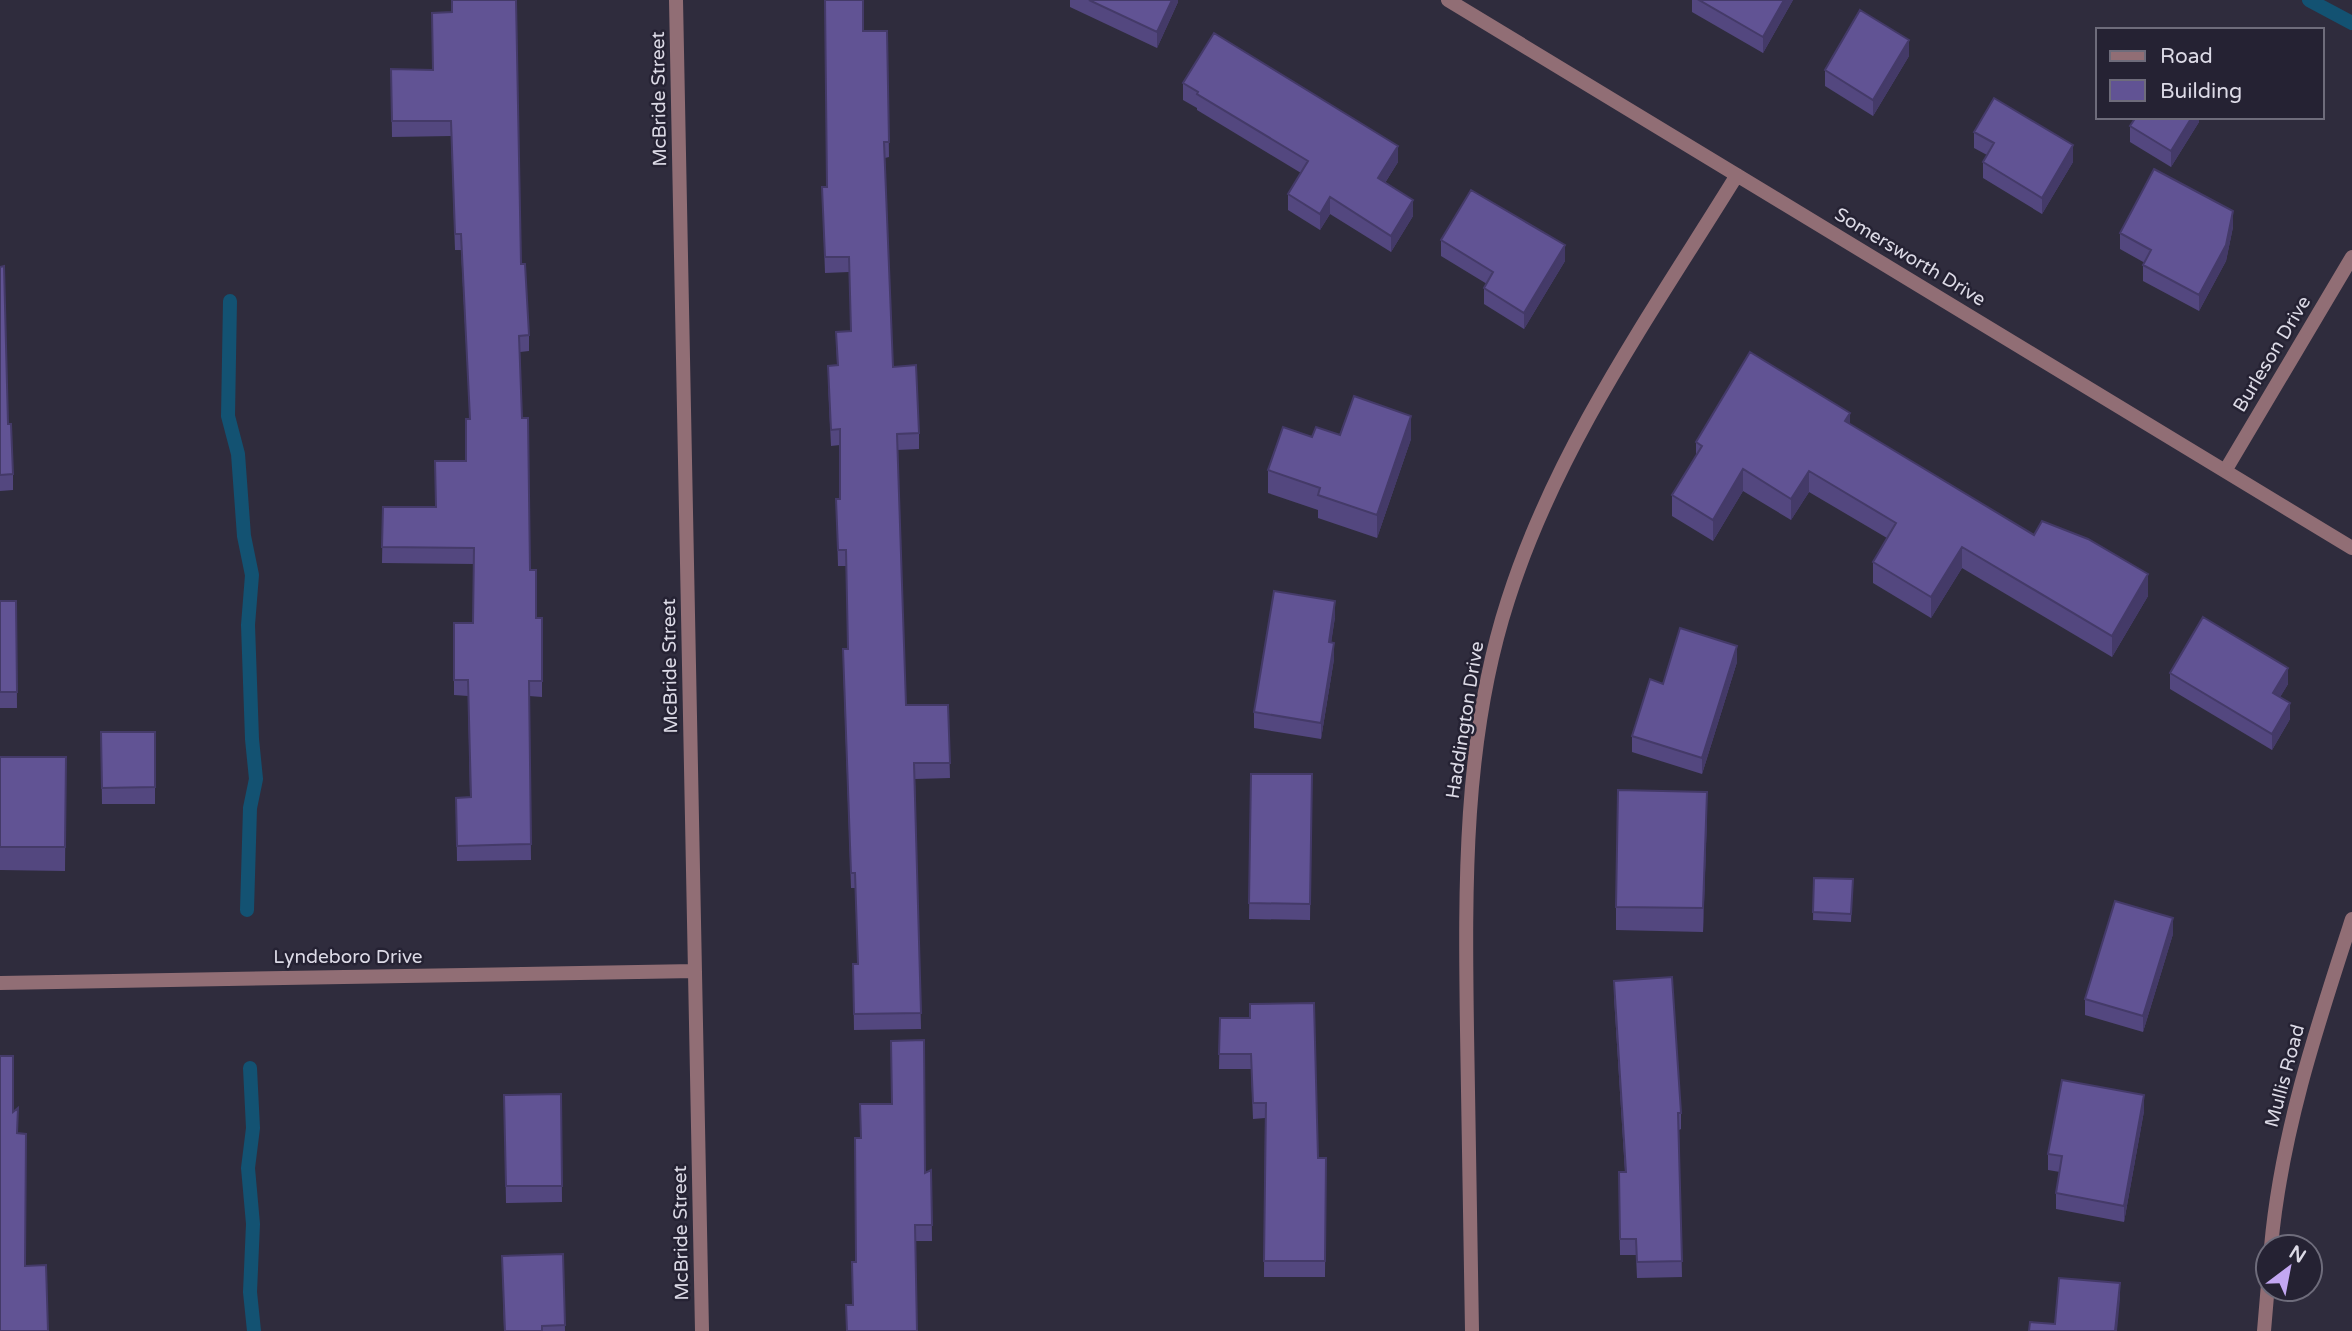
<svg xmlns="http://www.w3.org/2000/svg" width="2352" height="1331" viewBox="0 0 2352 1331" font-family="'Varela Round',sans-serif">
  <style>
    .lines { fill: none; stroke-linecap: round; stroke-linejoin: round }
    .stream { stroke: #135272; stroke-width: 14 }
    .street { stroke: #916e75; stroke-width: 14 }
    .wall { fill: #53477f }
    .shaded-wall { fill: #443a68 }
    .building { fill: #615394; stroke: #443a68; stroke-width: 2 }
    .labels { text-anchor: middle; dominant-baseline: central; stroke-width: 5; stroke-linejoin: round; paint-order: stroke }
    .street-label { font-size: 19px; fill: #dcdae6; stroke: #252233 }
  </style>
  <rect width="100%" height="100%" fill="#2f2c3d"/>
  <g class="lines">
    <path class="stream" d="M 2309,0 L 2352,23
      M 230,301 L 228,416 L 238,454 L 244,536 L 252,575 L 248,625 L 252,739 L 256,779 L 250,808 L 247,910
      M 250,1068 L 253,1128 L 248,1168 L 253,1224 L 250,1292 L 254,1331"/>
    <path class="street" d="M 676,0 L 702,1331
      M 1448,0 L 2352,548
      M 2225,471 L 2352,257
      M 0,983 L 695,971
      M 2271,1247 C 2281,1134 2317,1026 2352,919
      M 1472,1331 C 1470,1231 1469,1131 1467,1031 C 1465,887 1463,739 1508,600 C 1557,446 1653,311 1737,175
      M 2264,1331 L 2268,1284"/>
  </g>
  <path class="wall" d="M 1070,0 L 1178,0 L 1178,2 L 1157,48 L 1070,7 Z
    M 1692,0 L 1793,0 L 1763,53 L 1692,12 Z
    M 452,12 L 521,264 L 529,335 L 529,351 L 520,352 L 522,418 L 530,570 L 536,618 L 542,618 L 542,697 L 529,696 L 531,860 L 457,861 L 456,798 L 470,797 L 468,696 L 454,695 L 454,623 L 473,623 L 474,564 L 382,563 L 383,507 L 436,507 L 466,461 L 470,419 L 461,250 L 455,250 L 451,136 L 392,137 L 391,69 L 433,70 Z
    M 863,31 L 887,31 L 889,157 L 885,158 L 893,367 L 919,433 L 919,449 L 897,450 L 906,705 L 948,705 L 950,778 L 915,779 L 921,1029 L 854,1030 L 853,964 L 858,964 L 855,888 L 851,888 L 843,664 L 843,649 L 848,649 L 846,566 L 838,566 L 836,499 L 840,499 L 840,445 L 831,446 L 828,382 L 828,366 L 837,365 L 836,332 L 851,331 L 849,272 L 825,273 L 822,187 L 827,187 Z
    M 1909,56 L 1873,116 L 1825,86 L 1825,70 Z
    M 1183,83 L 1398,162 L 1385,183 L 1413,216 L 1391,252 L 1330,214 L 1320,230 L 1288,210 L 1288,194 L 1301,173 L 1197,110 L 1197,108 L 1183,100 Z
    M 2199,117 L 2199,122 L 2171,167 L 2130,142 L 2130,126 Z
    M 1974,132 L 2073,162 L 2042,214 L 1983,178 L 1983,162 L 1987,155 L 1974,148 Z
    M 2233,227 L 2226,261 L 2199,311 L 2143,281 L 2143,265 L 2145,263 L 2120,249 L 2120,233 Z
    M 1441,240 L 1565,261 L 1524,329 L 1484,304 L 1484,288 L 1487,284 L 1441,256 Z
    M 0,267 L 8,424 L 13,474 L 13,490 L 0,491 Z
    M 1850,424 L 2034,535 L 2148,596 L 2112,657 L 1962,568 L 1931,618 L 1873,583 L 1873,562 L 1887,538 L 1809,492 L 1791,520 L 1743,491 L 1713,541 L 1672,516 L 1672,495 L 1696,456 L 1696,442 Z
    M 1340,435 L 1411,439 L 1377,538 L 1318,518 L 1318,510 L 1268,493 L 1268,470 L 1312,437 Z
    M 0,601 L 16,601 L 17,708 L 0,708 Z
    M 1335,617 L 1331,642 L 1334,659 L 1321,739 L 1254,728 L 1254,712 Z
    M 1737,662 L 1702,774 L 1632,752 L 1632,736 L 1663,684 Z
    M 2170,673 L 2288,684 L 2280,697 L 2290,719 L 2272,750 L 2170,689 Z
    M 101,732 L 155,732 L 155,804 L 102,804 Z
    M 0,757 L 66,757 L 65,871 L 0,870 Z
    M 1251,774 L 1312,774 L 1310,920 L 1249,919 Z
    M 1707,815 L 1703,932 L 1616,930 L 1616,907 Z
    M 1814,878 L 1853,879 L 1851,922 L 1813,920 Z
    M 2173,934 L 2143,1032 L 2085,1015 L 2085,999 Z
    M 1614,981 L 1681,1113 L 1681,1129 L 1679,1130 L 1682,1277 L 1637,1278 L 1636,1255 L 1620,1255 L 1619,1172 L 1625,1172 L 1614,997 Z
    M 1220,1018 L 1250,1018 L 1318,1158 L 1326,1158 L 1325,1277 L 1264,1277 L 1265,1118 L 1253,1119 L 1251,1069 L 1219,1069 Z
    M 561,1094 L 562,1202 L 506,1203 L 504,1095 Z
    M 2144,1111 L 2124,1222 L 2056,1209 L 2056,1193 L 2060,1172 L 2048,1170 L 2048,1154 Z
    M 931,1170 L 932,1241 L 915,1241 L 853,1305 L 856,1262 L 925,1173 Z
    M 563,1254 L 565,1331 L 504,1331 L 502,1256 Z"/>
  <path class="shaded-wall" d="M 1172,0 L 1178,0 L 1178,2 L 1157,48 L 1157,32 Z
    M 1784,0 L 1793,0 L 1763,53 L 1763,37 Z
    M 1909,40 L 1909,56 L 1873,116 L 1873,100 Z
    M 2192,117 L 2199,117 L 2199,122 L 2171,167 L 2171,151 Z
    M 2073,145 L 2073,162 L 2042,214 L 2042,198 Z
    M 1398,146 L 1398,162 L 1378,194 L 1378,178 Z
    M 1330,197 L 1330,214 L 1320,230 L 1320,214 Z
    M 1413,200 L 1413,216 L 1391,252 L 1391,236 Z
    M 2233,211 L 2233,227 L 2226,261 L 2199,311 L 2199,295 Z
    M 1565,245 L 1565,261 L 1524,329 L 1524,313 Z
    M 1850,413 L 1850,434 L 1845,421 Z
    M 1411,416 L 1411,439 L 1377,538 L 1377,515 Z
    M 1743,469 L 1743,491 L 1713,541 L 1713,520 Z
    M 1809,471 L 1809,492 L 1791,520 L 1791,499 Z
    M 1962,547 L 1962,568 L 1931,618 L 1931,597 Z
    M 2148,574 L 2148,596 L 2112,657 L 2112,636 Z
    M 1335,601 L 1335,617 L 1329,658 L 1329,642 Z
    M 1334,643 L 1334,659 L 1321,739 L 1321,723 Z
    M 1737,646 L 1737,662 L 1702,774 L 1702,758 Z
    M 2288,668 L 2288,684 L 2273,709 L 2273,693 Z
    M 2290,703 L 2290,719 L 2272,750 L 2272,734 Z
    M 1707,792 L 1707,815 L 1703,932 L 1703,908 Z
    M 2173,918 L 2173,934 L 2143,1032 L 2143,1016 Z
    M 2144,1095 L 2144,1111 L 2124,1222 L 2124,1206 Z
    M 2120,1283 L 2120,1299 L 2117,1331 L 2115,1331 Z"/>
  <path class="building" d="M 452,0 L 516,0 L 521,264 L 525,264 L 529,335 L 519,336 L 522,418 L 528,418 L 530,570 L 536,570 L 536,618 L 542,618 L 542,681 L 529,681 L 531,844 L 457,846 L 456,798 L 471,797 L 468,680 L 454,680 L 454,623 L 473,623 L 474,548 L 382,547 L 383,507 L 436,507 L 435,461 L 466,461 L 466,419 L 470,419 L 461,234 L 455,234 L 451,121 L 392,121 L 391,69 L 433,70 L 432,13 L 452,12 Z
    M 825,0 L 863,0 L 863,31 L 887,31 L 889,142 L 884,142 L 893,367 L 916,365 L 919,433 L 897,434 L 906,705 L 948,705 L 950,763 L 914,763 L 921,1013 L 854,1014 L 853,964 L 858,964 L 855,873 L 851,873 L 843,649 L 848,649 L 846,550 L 838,550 L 836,499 L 840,499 L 840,429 L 831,430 L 828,366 L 838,365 L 836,332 L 851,331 L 849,257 L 825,257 L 822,187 L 827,187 Z
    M 1089,0 L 1172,0 L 1157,32 Z
    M 1699,0 L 1784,0 L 1763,37 Z
    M 1860,10 L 1909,40 L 1873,100 L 1825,70 Z
    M 1214,33 L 1398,146 L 1378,178 L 1413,200 L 1391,236 L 1330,197 L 1320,214 L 1288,194 L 1308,161 L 1197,94 L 1198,92 L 1183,83 Z
    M 1994,98 L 2073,145 L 2042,198 L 1983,162 L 1994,143 L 1974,132 Z
    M 2136,117 L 2192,117 L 2171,151 L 2130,126 Z
    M 2154,169 L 2233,211 L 2226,245 L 2199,295 L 2143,265 L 2151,250 L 2120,233 Z
    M 1471,190 L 1565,245 L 1524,313 L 1484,288 L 1493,272 L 1441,240 Z
    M 4,266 L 8,424 L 11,424 L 13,474 L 0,475 L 0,267 Z
    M 1750,352 L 1850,413 L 1845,421 L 2034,535 L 2042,521 L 2088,539 L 2148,574 L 2112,636 L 1962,547 L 1931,597 L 1873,562 L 1896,523 L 1809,471 L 1791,499 L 1743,469 L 1713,520 L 1672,495 L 1702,446 L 1696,442 Z
    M 1354,396 L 1411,416 L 1377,515 L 1318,495 L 1320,488 L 1268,470 L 1283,427 L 1312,437 L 1316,427 L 1340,435 Z
    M 1274,591 L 1335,601 L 1329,642 L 1334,643 L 1321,723 L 1254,712 Z
    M 0,601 L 16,601 L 17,692 L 0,692 Z
    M 2203,617 L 2288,668 L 2273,693 L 2290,703 L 2272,734 L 2170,673 Z
    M 1680,628 L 1737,646 L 1702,758 L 1632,736 L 1650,679 L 1663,684 Z
    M 101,732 L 155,732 L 155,787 L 102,788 Z
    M 0,757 L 66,757 L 65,847 L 0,847 Z
    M 1251,774 L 1312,774 L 1310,904 L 1249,903 Z
    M 1618,790 L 1707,792 L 1703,908 L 1616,907 Z
    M 1814,878 L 1853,879 L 1851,914 L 1813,912 Z
    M 2115,901 L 2173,918 L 2143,1016 L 2085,999 Z
    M 1672,977 L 1681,1113 L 1678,1113 L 1682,1261 L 1637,1262 L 1636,1239 L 1620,1239 L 1619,1172 L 1626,1172 L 1614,981 Z
    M 1314,1003 L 1318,1158 L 1326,1158 L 1325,1261 L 1264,1261 L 1266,1103 L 1253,1103 L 1251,1054 L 1219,1054 L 1220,1018 L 1250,1018 L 1250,1004 Z
    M 924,1040 L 925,1173 L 931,1170 L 932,1225 L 915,1225 L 917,1331 L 847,1331 L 846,1305 L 853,1305 L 852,1262 L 856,1262 L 855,1138 L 861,1138 L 860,1104 L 892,1104 L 891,1041 Z
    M 0,1056 L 13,1056 L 13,1112 L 18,1108 L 17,1133 L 26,1134 L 25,1266 L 46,1265 L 48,1331 L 0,1331 Z
    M 2062,1080 L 2144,1095 L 2124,1206 L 2056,1193 L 2062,1156 L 2048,1154 Z
    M 561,1094 L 562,1186 L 506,1186 L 504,1095 Z
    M 563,1254 L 565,1325 L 542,1326 L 542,1331 L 505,1331 L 502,1256 Z
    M 2059,1278 L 2120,1283 L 2115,1331 L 2029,1331 L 2030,1322 L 2055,1324 Z"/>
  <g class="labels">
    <g class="street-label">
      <text transform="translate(659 99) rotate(-91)">McBride Street</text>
      <text transform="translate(1910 257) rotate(31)">Somersworth Drive</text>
      <text transform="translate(2272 354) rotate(-59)">Burleson Drive</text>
      <text transform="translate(670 666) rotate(-91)">McBride Street</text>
      <text transform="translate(1465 720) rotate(-81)">Haddington Drive</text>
      <text x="348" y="957">Lyndeboro Drive</text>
      <text transform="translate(2285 1076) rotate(-75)">Mullis Road</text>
      <text transform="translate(681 1233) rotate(-91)">McBride Street</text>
    </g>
  </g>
  <rect x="2096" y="28" width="228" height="91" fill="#252233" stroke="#6e6c7b" stroke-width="2"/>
  <rect x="2110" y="51" width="35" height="10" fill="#916e75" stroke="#6e6c7b" stroke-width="2"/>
  <text x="2160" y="63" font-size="21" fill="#dcdae6">Road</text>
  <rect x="2110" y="80" width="35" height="21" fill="#615394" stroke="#6e6c7b" stroke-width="2"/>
  <text x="2160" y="98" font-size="21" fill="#dcdae6">Building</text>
  <g transform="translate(2289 1268) rotate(32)"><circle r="33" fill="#252233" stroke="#6e6c7b" stroke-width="2"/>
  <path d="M0-5L12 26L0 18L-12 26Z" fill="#c3a7f2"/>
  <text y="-10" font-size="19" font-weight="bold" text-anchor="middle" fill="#dcdae6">N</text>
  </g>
</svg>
